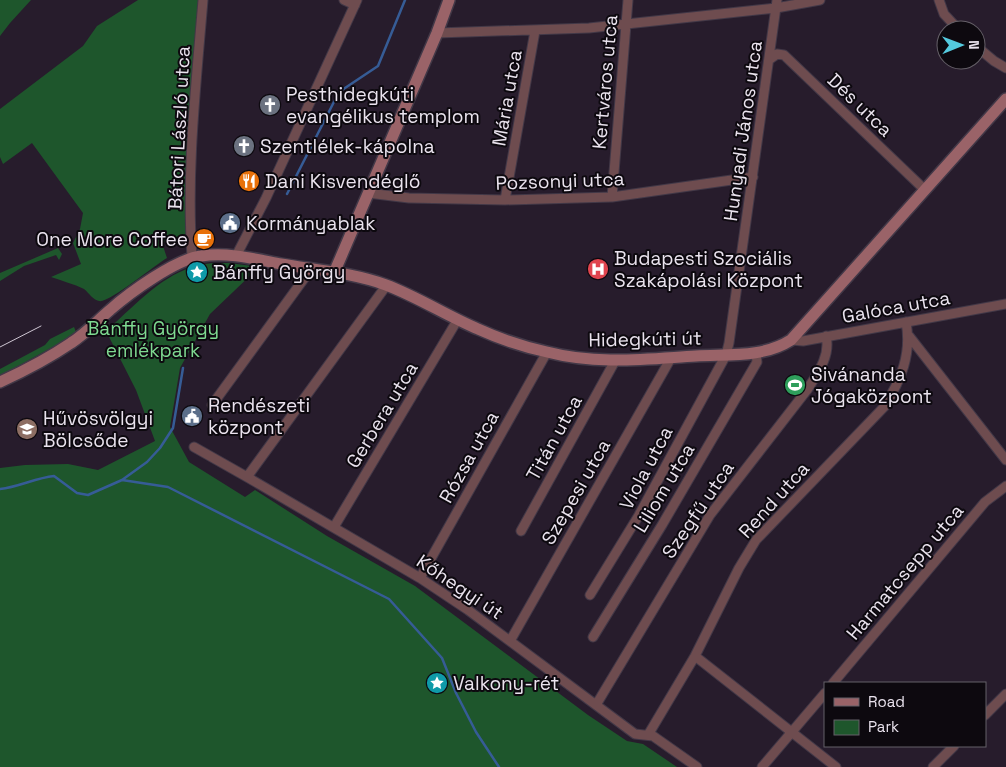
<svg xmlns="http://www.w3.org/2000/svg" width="1006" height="767" viewBox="0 0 1006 767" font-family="'Space Grotesk',sans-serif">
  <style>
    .green { fill: #1e562c }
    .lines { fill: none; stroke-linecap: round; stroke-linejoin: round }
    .stream { stroke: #365c96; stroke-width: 2.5 }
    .street-casing { stroke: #423847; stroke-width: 11 }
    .secondary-casing { stroke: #423847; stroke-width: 14 }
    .street { stroke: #6e4c4f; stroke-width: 9 }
    .secondary { stroke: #9a6368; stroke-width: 11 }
    .tram { stroke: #cfc7d3; stroke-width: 1 }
    .labels { text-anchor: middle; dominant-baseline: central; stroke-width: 4; stroke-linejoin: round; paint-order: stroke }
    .street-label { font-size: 19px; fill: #eae3ee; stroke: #0d090f }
    .poi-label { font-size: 19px; fill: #eae3ee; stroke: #0d090f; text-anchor: start }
    .park-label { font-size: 19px; fill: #7fda91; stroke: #0d090f }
  </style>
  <rect width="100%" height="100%" fill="#271c2c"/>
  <path class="green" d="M 0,0 L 31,0 L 10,23 L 0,36 Z
    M 138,0 L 202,0 L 188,233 L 162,243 L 167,258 C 155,265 108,304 99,301 C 93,300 89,293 84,289 C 74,284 62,281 51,277 L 81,264 L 73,243 L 80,229 L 83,213 L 32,143 L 3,164 L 0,157 L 0,109 L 83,46 L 97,26 Z
    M 58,248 L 62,254 L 59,260 L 56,255 L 24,266 L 0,281 L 0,273 Z
    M 213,263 L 229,263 L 259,267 L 210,314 L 180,368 L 170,427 L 189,462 L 245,497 L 255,490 L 327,536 L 415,586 L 588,715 L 627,741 L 643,744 L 677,767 L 0,767 L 0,468 L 25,465 L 68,464 L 98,470 L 155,441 L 136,390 L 106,331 C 130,310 160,277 190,268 C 198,265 205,264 213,263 Z
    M 74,327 L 76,332 L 60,343 L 0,376 L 0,369 L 45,345 L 50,339 Z"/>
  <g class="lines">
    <path class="stream" d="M 287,194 L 339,92 L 378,66 L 405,0
      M 122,480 L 168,487 L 389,599 L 442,658 L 456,693 L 476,732 L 499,767
      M 0,489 C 19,487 35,478 54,476 L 77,493 L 88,495 L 122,480 L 147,462 L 160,448 L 173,428 L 183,368"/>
    <g class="street-casing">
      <path id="street" d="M 344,0 L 355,5
        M 939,0 L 944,14 L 959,30
        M 437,33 L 589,28 L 776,8 L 820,0
        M 976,46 L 994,61 L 1006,68
        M 770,59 L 777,54 L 784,55 L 925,190
        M 368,193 L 409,198 L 505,200 L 612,197 L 753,177
        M 612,197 L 628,0
        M 505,200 L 535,31
        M 236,256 L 266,198 L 357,0
        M 192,257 C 186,172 196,85 203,0
        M 909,336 L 1006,460
        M 791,340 L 803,341 L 1006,304
        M 212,405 L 311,269
        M 194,447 L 247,477 L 420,578 L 468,610 L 635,734 L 653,736 L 697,767
        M 247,477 L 386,286
        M 334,527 L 458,319
        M 521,531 L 615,361
        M 420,578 L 547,352
        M 590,595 L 639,515 L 726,355 L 729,343 L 777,0
        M 593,637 L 662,525 L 757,362 L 756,353
        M 510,641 L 671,358
        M 695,656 L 836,767
        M 833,683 L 985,502 L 1006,486
        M 596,705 L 710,515 L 807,390 C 817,374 831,356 826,336
        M 985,715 L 1006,694
        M 648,735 L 695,656 L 739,568 L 756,540 L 884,407 C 901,380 912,354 906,322
        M 762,767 L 825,693
        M 933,767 L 954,746"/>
    </g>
    <g class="secondary-casing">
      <path id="secondary" d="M 334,273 L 437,33 L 449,0
        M 0,382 C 24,371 49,358 71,343 C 85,334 97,321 110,310 C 129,293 176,259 201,256 C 228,252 255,259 281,264 C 316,270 353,273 386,285 C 418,297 447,316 478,329 C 500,339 524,347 547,352 C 597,365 645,359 696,356 C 728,354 763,358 791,340 L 1006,99"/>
    </g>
    <use href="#street" class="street"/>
    <use href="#secondary" class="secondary"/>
    <path class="tram" d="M 0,347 L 41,326"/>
  </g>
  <defs>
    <g id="church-disc" transform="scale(1.125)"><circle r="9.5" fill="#6b7280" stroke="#0d090f"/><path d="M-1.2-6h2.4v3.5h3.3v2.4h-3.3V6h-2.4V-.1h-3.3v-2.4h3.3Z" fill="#fff"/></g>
    <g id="restaurant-disc" transform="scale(1.125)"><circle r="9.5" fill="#e8710a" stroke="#0d090f"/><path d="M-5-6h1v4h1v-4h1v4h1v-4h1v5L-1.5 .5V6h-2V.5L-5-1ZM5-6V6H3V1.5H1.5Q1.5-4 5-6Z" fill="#fff"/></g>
    <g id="civic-disc" transform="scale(1.125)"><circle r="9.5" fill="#5c6f8a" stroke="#0d090f"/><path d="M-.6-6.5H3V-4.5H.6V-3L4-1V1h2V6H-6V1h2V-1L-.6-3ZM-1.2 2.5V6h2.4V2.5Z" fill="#fff"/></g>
    <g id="cafe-disc" transform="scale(1.125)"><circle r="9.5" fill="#e8710a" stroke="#0d090f"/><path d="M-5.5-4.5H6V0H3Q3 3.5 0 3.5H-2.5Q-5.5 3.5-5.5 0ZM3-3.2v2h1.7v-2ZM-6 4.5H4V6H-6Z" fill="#fff"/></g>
    <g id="hospital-disc" transform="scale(1.125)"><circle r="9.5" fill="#e0444e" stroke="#0d090f"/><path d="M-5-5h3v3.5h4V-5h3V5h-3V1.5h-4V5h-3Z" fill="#fff"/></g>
    <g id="sight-disc" transform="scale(1.125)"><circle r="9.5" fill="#0f9aa8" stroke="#0d090f"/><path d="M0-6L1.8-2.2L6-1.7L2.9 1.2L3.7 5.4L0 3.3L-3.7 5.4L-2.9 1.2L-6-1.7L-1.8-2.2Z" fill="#fff"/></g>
    <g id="stadium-disc" transform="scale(1.125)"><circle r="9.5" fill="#2e9e5b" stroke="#0d090f"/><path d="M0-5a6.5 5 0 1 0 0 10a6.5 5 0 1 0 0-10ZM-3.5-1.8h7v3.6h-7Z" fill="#fff"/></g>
    <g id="school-disc" transform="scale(1.125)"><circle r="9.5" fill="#8d6e63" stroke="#0d090f"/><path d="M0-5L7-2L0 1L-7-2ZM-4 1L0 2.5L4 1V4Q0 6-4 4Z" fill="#fff"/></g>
  </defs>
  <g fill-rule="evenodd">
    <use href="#church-disc" x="270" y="105"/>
    <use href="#church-disc" x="244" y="146"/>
    <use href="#restaurant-disc" x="249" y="181"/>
    <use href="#civic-disc" x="230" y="223"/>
    <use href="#cafe-disc" x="204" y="239"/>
    <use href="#hospital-disc" x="598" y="269"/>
    <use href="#sight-disc" x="197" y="272"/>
    <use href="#stadium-disc" x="795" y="385"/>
    <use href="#civic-disc" x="192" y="416"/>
    <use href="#school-disc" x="27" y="429"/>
    <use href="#sight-disc" x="437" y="683"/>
  </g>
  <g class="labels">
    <g class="street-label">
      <text transform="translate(605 82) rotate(-85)">Kertváros utca</text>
      <text transform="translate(507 98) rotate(-80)">Mária utca</text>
      <text transform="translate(860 105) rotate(44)">Dés utca</text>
      <text transform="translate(179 128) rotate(-87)">Bátori László utca</text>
      <text transform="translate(743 131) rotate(-82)">Hunyadi János utca</text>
      <text transform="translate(560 181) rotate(-2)">Pozsonyi utca</text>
      <text transform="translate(896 307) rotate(-10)">Galóca utca</text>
      <text transform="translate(645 339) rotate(-1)">Hidegkúti út</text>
      <text transform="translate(382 415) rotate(-59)">Gerbera utca</text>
      <text transform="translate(554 438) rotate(-61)">Titán utca</text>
      <text transform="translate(469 457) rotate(-61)">Rózsa utca</text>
      <text transform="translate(646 468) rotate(-62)">Viola utca</text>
      <text transform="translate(664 488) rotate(-59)">Liliom utca</text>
      <text transform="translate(576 492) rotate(-60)">Szepesi utca</text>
      <text transform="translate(774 500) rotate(-48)">Rend utca</text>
      <text transform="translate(698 510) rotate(-56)">Szegfű utca</text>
      <text transform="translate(905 572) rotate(-50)">Harmatcsepp utca</text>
      <text transform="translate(460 587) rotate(34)">Kőhegyi út</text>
    </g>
    <g class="poi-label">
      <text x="286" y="94">Pesthidegkúti<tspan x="286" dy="22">evangélikus templom</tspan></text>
      <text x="260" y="146">Szentlélek-kápolna</text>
      <text x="265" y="181">Dani Kisvendéglő</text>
      <text x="246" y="223">Kormányablak</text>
      <text x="188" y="239" text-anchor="end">One More Coffee</text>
      <text x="614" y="258">Budapesti Szociális<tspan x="614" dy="22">Szakápolási Központ</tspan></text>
      <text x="213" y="272">Bánffy György</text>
      <text x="811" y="374">Sivánanda<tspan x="811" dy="22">Jógaközpont</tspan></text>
      <text x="208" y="405">Rendészeti<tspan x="208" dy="22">központ</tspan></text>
      <text x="43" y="418">Hűvösvölgyi<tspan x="43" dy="22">Bölcsőde</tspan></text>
      <text x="453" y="683">Valkony-rét</text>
    </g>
    <g class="park-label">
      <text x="153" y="328">Bánffy György<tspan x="153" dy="22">emlékpark</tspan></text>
    </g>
  </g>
  <rect x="824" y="682" width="162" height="65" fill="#0d090f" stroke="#656068"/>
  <rect x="834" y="698" width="25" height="8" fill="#9a6368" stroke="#656068"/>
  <text x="868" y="707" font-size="15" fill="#eae3ee">Road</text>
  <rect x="834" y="720" width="25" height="15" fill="#1e562c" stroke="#656068"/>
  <text x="868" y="732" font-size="15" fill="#eae3ee">Park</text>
  <g transform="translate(961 45) rotate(89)"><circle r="24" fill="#0d090f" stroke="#656068"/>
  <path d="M0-4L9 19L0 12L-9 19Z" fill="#54cade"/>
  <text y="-8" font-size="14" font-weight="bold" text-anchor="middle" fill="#eae3ee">N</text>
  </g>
</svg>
